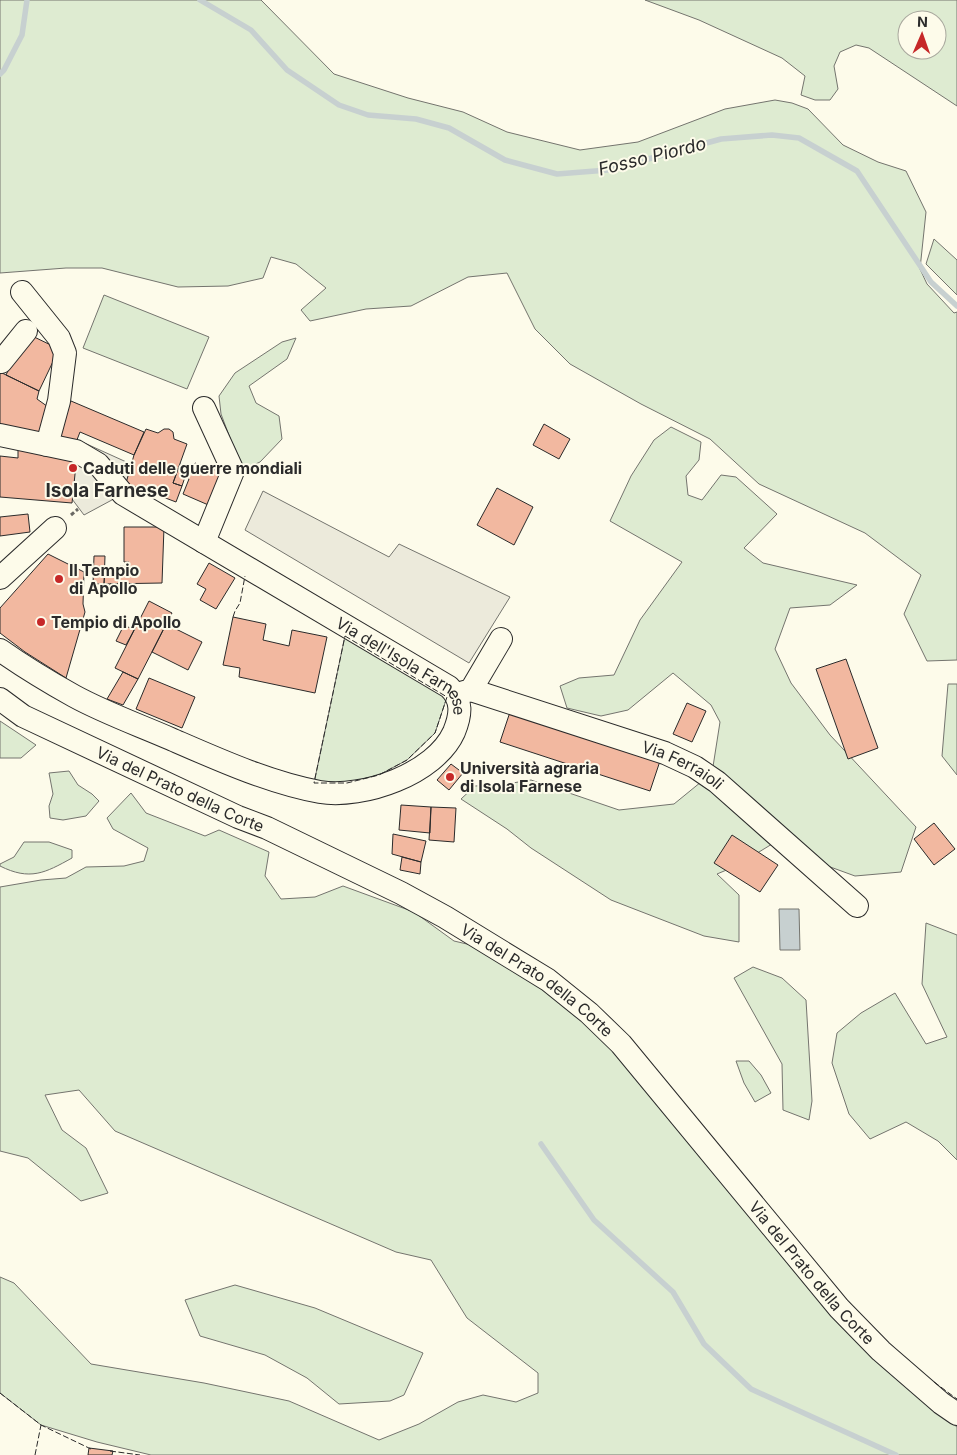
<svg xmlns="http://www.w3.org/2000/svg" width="957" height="1455" viewBox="0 0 957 1455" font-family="Inter,sans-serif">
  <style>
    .green { fill: #deebd1; stroke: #74746e; fill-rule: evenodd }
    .parking { fill: #eceadb; stroke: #74746e }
    .water { fill: #c7d0d0; stroke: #74746e }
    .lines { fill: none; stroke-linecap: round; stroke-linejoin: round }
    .stream { stroke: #c7d0d0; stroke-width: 5.5 }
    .building { fill: #f2b8a0; stroke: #2b2b2b }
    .minor-casing { stroke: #2b2b2b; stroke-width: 24 }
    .path { stroke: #6a6964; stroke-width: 3; stroke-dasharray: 4 2.5; stroke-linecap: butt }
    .minor { stroke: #fdfbea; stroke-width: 22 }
    .fence { stroke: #2b2b2b; stroke-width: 1; stroke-dasharray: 6 2.5; stroke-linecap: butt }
    .poi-dot { fill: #c62828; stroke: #fdfbea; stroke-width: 2 }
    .labels { text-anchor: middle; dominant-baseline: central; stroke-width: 4; stroke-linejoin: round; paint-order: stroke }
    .poi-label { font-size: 16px; font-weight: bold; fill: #2b2b2b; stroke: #fdfbea; text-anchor: start }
    .street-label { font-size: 16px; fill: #2b2b2b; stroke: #fdfbea }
    .water-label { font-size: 18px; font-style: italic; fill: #2b2b2b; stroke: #fdfbea }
    .quarter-label { font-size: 19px; font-weight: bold; fill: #2b2b2b; stroke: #fdfbea }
  </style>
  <rect width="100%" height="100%" fill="#fdfbea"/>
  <path class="green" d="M 0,0 L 261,0 L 334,74 L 408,98 L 463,112 L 507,132 L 580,150 L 638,142 L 725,109 L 775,100 L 792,103 L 808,109 L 843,145 L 878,162 L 906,171 L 926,212 L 920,269 L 927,284 L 954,313 L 957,312 L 957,660 L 927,661 L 904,614 L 921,575 L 865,533 L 759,484 L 710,439 L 641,404 L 570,364 L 535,329 L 507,273 L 468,277 L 411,306 L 366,309 L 310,321 L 301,310 L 326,288 L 296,264 L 271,257 L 263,278 L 228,286 L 178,287 L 102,268 L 66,268 L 0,273 Z
    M 645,0 L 957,0 L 957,106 L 869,48 L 856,45 L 840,52 L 834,66 L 838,89 L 830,100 L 815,100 L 801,95 L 805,76 L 782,58 L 699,20 ZM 907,20 L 937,20 L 937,50 L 907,50 Z
    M 934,239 L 957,260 L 957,295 L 926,264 Z
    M 104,295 L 209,337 L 187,389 L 83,348 Z
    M 296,338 L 287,359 L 249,386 L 256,403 L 279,416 L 282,439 L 260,462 L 242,470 L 221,414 L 219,396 L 235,373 L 282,342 Z
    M 671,427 L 701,442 L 699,460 L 686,476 L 688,495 L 702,500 L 721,475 L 736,477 L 777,514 L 744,548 L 763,563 L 857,585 L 830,605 L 790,608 L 775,649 L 791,683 L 830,735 L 916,827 L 901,872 L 855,876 L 803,857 L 777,841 L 736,866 L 717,874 L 739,895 L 739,942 L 704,936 L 611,900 L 531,848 L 507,829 L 461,799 L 475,786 L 500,785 L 531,780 L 619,810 L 674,804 L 712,773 L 720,722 L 711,705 L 673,673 L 628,710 L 601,716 L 567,708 L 560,686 L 579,678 L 614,675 L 640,620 L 682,562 L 610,521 L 631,476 L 654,440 Z
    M 345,636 L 447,697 L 435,733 L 407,760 L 379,775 L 347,783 L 314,783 Z
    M 948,684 L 957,684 L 957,775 L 942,756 Z
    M 0,721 L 36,745 L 21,758 L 0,758 Z
    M 69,771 L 78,785 L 92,794 L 99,801 L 86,816 L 63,820 L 50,818 L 49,806 L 53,794 L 49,773 Z
    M 131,793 L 146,813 L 205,836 L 219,830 L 269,852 L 265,876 L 281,899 L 315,897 L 343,886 L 414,912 L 454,941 L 484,948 L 602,1032 L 899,1381 L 957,1427 L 957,1455 L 151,1455 L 97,1442 L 41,1425 L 0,1393 L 0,1277 L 14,1283 L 91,1364 L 204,1383 L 289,1401 L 379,1440 L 419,1424 L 458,1402 L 483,1395 L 516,1402 L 538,1393 L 538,1373 L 467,1318 L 431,1260 L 396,1252 L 115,1131 L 79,1090 L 45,1095 L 62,1130 L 86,1148 L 108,1193 L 81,1201 L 28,1158 L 0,1151 L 0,887 L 41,880 L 66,878 L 86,867 L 124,866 L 144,861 L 148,848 L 113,829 L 107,818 Z
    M 24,842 L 49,842 L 72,850 L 72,858 C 45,873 30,881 0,866 L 0,864 L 14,857 Z
    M 926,923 L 957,935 L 957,1160 L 938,1141 L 906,1122 L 870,1139 L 849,1114 L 832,1063 L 837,1033 L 861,1013 L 895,993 L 926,1044 L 947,1037 L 922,984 Z
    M 753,967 L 782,978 L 806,1000 L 812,1101 L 809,1120 L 783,1110 L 782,1064 L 734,978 Z
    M 736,1061 L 749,1061 L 761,1075 L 771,1093 L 755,1102 L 744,1083 Z
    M 235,1285 L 315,1308 L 423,1353 L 404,1395 L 390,1401 L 339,1404 L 307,1378 L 265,1355 L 200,1336 L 185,1300 Z"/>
  <path class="parking" d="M 80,441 L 133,465 L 123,494 L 84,515 L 72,499 L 73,459 Z
    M 263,491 L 389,557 L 399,544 L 510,597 L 469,663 L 245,530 Z"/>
  <path class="water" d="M 779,909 L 799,909 L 800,950 L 780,950 Z"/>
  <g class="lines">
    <path class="stream" d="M 200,0 L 251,30 L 287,70 L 339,105 L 368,115 L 416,119 L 449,128 L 505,160 L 557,174 L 608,170 L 721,139 L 772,135 L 799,138 L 857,171 L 931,282 L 957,306
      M 0,74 L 4,70 L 22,35 L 27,0
      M 541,1144 L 594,1220 L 673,1292 L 704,1344 L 751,1389 L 896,1455"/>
  </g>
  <path class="building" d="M 26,333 L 59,349 L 39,391 L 6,375 Z
    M 0,372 L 39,391 L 37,399 L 51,409 L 41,438 L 0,424 Z
    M 71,401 L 144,432 L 134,455 L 80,432 L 75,445 L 51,434 Z
    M 544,424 L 570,439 L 559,459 L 533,445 Z
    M 146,429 L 158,433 L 164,429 L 169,429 L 173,432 L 174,439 L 187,444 L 173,483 L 182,486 L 176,502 L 126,483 L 134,455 Z
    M 18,450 L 77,455 L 72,503 L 0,497 L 0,456 L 18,458 Z
    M 195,463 L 226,474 L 213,507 L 183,494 L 189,479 L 185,477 L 182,486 L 173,483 L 180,464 L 193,469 Z
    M 497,488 L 533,507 L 514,545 L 477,525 Z
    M 28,514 L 30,532 L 0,536 L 0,517 Z
    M 124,527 L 164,527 L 162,583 L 104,584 L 105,571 L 120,570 L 120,566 L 129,567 L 129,562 L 124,562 Z
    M 48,554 L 84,572 L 83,604 L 85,612 L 66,678 L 25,652 L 0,633 L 0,608 Z
    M 94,556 L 105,556 L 104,584 L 93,584 Z
    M 209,563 L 235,578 L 216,609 L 200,600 L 206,589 L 197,584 Z
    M 110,584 L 126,584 L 126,594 L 110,594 Z
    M 149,601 L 172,613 L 138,679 L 115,668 Z
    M 233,617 L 266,624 L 263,640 L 289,646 L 292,630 L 327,637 L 315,693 L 239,677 L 240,668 L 223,665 Z
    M 166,624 L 202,642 L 188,670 L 152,652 Z
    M 124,625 L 134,630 L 126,645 L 116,641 Z
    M 846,659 L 878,748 L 848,759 L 816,669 Z
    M 123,672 L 138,679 L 123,705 L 107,699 Z
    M 149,678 L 195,697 L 182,728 L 136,709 Z
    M 687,703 L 706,711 L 692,742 L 673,734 Z
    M 510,712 L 660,761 L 650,791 L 500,742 Z
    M 451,764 L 463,773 L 449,790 L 437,780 Z
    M 401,805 L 431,807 L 430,833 L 399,830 Z
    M 431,807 L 456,808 L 454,842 L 429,840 Z
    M 934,823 L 955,849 L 934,865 L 914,839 Z
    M 393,834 L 426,841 L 421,862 L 392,854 Z
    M 732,835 L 778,865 L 760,892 L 714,863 Z
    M 402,857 L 421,862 L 420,874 L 400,870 Z
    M 89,1448 L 113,1451 L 112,1455 L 88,1455 Z"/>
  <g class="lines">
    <g class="minor-casing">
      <g id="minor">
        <path d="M 22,292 L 59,338 L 65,353 L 59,401 L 47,445"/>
        <path d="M 1,362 L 26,331"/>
        <path d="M 204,408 L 233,471 L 204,542"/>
        <path id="s1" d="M 0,435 L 76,451 L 98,464 L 123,494 L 449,687 C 463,700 461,715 454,732 C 435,774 363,799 320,792 C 270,783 217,759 171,739 C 139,725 105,713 74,696 C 49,682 24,667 0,650"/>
        <path d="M 0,578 L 55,528"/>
        <path id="s2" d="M 471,690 L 665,753 L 695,767 L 717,782 L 857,906"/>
        <path d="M 457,694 L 471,690 L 501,639"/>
        <path id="s3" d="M 0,699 L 23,716 L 238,817 L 267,828 L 401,893 L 445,917 L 548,980 L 589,1013 L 621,1044 L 839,1308 L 881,1351 L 941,1403 L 957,1414"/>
      </g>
    </g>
    <path class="path" d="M 71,515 L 78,509"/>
    <use href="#minor" class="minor"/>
    <path class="fence" d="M 233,617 L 235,611 L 240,603 L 245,576
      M 345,636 L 447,697 L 435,733 L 407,760 L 379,775 L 347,783 L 314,783 Z
      M 934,1382 L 957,1399
      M 0,1393 L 41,1425 L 91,1449
      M 110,1451 L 140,1455
      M 35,1455 L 41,1425"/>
  </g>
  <g class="poi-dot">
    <circle cx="73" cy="468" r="5"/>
    <circle cx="59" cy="579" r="5"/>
    <circle cx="41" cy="622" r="5"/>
    <circle cx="450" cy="777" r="5"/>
  </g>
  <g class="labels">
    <g class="poi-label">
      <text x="83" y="468">Caduti delle guerre mondiali</text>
      <text x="69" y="570">Il Tempio<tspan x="69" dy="18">di Apollo</tspan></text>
      <text x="51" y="622">Tempio di Apollo</text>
      <text x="460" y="768">Università agraria<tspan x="460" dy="18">di Isola Farnese</tspan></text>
    </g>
    <g class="street-label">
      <text stroke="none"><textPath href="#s1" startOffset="472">Via dell'Isola Farnese</textPath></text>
      <text stroke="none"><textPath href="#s2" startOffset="225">Via Ferraioli</textPath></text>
      <text stroke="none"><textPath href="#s3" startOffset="202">Via del Prato della Corte</textPath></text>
      <text stroke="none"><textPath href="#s3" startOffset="608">Via del Prato della Corte</textPath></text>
      <text stroke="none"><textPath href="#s3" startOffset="1012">Via del Prato della Corte</textPath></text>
    </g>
    <g class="water-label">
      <text transform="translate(652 156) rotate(-14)">Fosso Piordo</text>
    </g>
    <g class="quarter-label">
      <text x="107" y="490">Isola Farnese</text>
    </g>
  </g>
  <g transform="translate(922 35) rotate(2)"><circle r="24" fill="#fdfbea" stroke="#a9a89e"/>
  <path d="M0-4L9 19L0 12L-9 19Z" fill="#c62828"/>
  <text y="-8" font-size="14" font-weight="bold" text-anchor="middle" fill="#2b2b2b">N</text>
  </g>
</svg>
